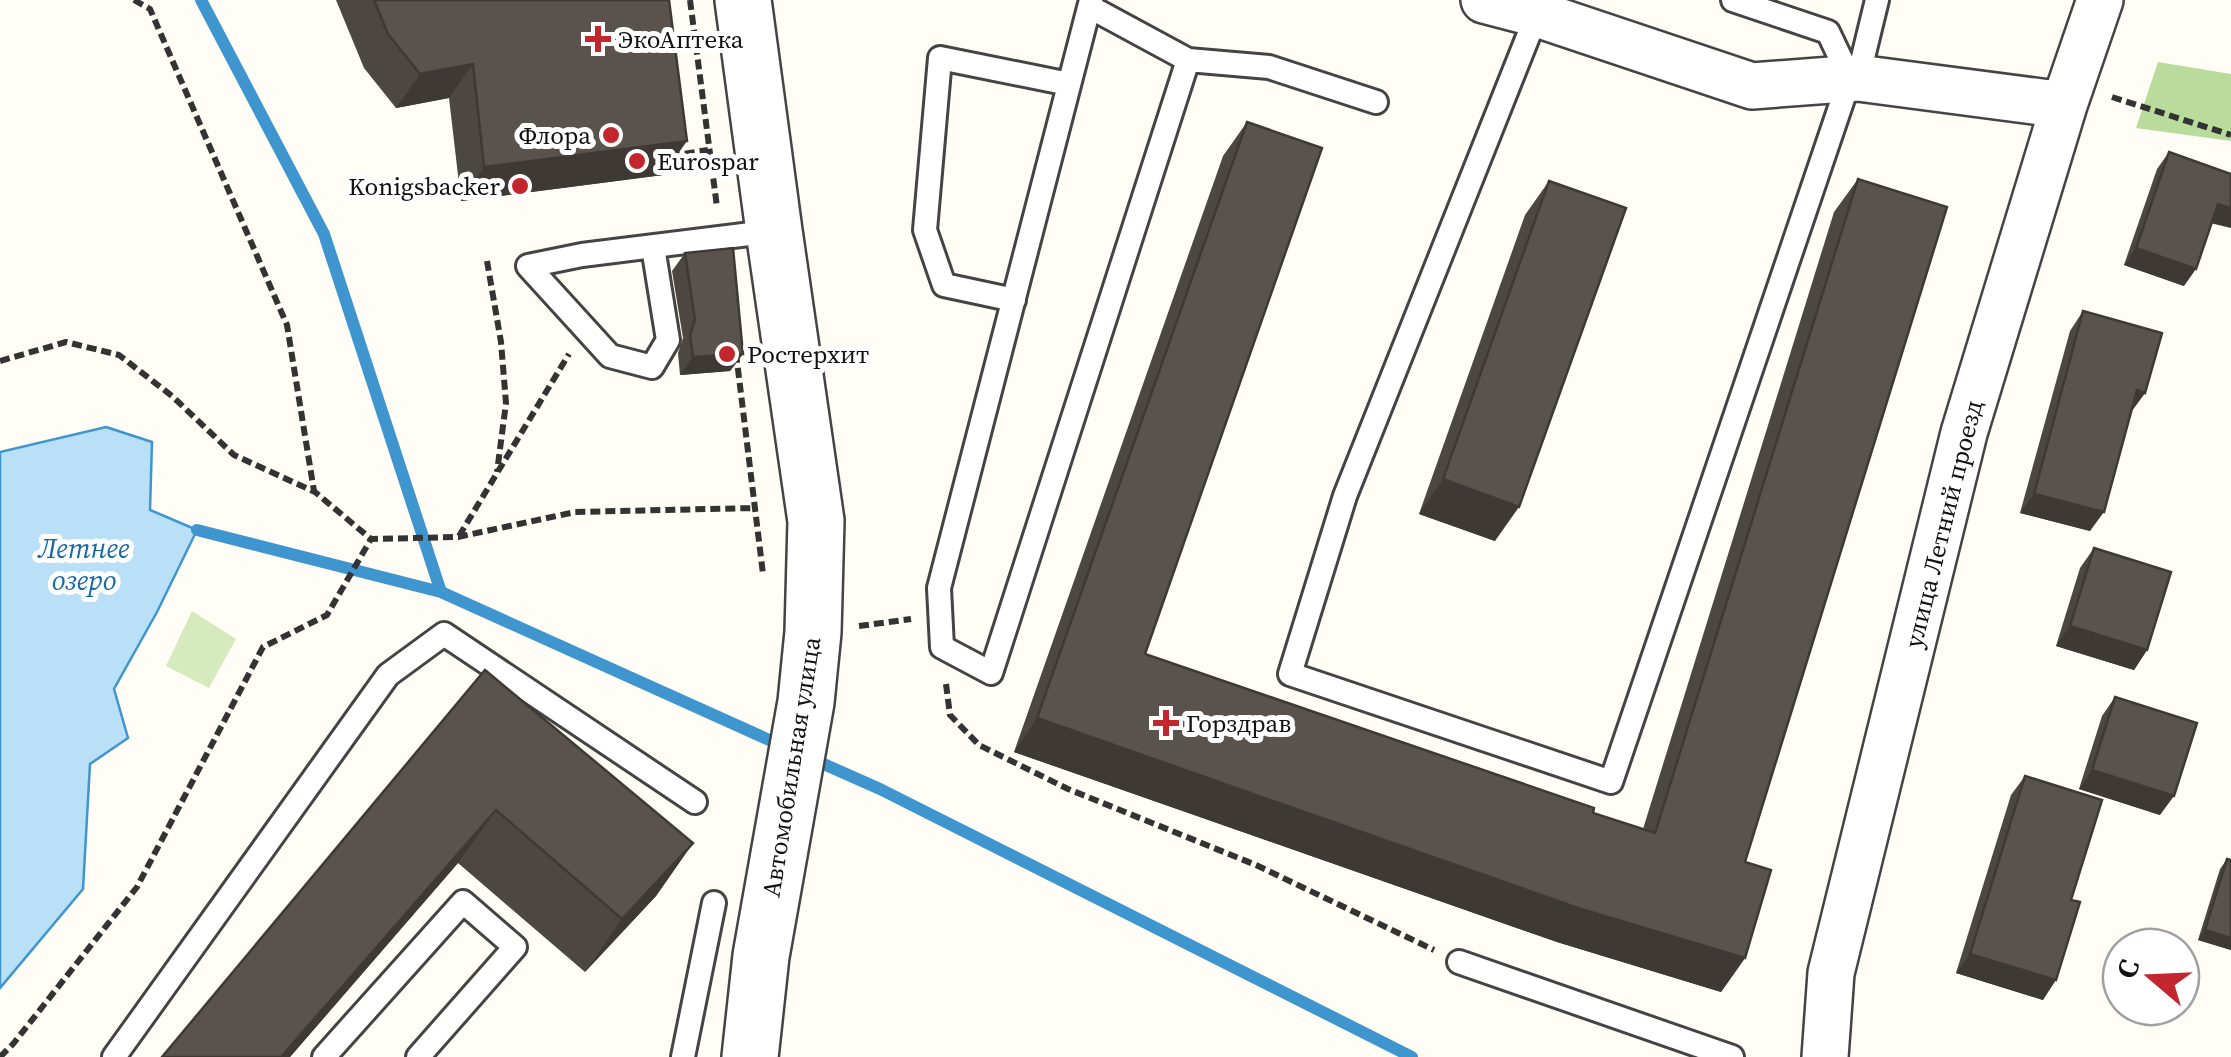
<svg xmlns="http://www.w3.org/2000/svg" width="2231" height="1057" viewBox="0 0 2231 1057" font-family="'Source Serif 4',serif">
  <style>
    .green { fill: #d5ebbd }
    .forest { fill: #b9dc9c }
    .water { fill: #b9e0f7; stroke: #3f96cf; stroke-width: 2.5 }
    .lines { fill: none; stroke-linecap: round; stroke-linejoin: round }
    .stream { stroke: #3f96cf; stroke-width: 12 }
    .service-casing { stroke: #444; stroke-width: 28 }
    .minor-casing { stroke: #444; stroke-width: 50 }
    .tertiary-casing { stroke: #444; stroke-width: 60 }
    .path { stroke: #333; stroke-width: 6; stroke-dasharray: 10 5; stroke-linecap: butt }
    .service { stroke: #fff; stroke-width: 22 }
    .minor { stroke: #fff; stroke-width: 45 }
    .tertiary { stroke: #fff; stroke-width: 55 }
    .wall { fill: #4d4742 }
    .shaded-wall { fill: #3f3936 }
    .building { fill: #5a524d; stroke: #3f3936; stroke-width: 2.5 }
    .poi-dot { fill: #c4262e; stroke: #fff; stroke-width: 4 }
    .labels { text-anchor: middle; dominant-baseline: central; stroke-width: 10; stroke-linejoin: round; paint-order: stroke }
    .poi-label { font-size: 25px; fill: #111; stroke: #fff; text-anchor: start }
    .street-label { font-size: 25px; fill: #111; stroke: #fff }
    .water-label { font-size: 28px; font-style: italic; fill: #1768a6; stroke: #fff }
  </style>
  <rect width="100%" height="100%" fill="#fffdf5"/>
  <path class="green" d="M 192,611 L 236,639 L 209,688 L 166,666 Z"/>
  <path class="forest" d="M 2158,62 L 2231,74 L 2231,141 L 2136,128 Z"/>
  <path class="water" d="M 106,427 L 152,442 L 150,510 L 197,530 L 157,612 L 114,689 L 128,738 L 90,764 L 83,889 L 0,988 L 0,452 Z"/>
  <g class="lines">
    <path class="stream" d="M 201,0 L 324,234 L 441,592
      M 197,530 L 441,592 L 787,748
      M 810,758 L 880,789 L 1412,1057"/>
    <g class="service-casing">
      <path id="service" d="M 1090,7 L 1188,60 L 991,673 L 942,647 L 939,588 L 1091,0
        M 1537,14 L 1345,496 L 1290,674 L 1611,782 L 1850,78 L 1828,32 L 1733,0
        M 1188,60 L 1269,67 L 1376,102
        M 1858,78 L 1877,0
        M 653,247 L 668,340 L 652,367 L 610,356 L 528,266 L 582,255 L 774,231
        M 1014,300 L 944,285 L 925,230 L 940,58 L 1069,84
        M 1459,962 L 1732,1057
        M 114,1057 L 388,675 L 444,634 L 695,802
        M 324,1057 L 463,902 L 515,947 L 418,1057
        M 683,1057 L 714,903"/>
    </g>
    <g class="minor-casing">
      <path id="minor" d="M 1484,0 L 1537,14 L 1752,86 L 1858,78 L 2064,105
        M 1825,1057 L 1831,973 L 1964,433 L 2064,105 L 2100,0"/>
    </g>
    <g class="tertiary-casing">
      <path id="tertiary" d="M 743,0 L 774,231 L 816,521 L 813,632 L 806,702 L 761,956 L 750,1057"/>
    </g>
    <path class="path" d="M 134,0 L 150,9 L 287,325 L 314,491
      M 690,0 L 717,207
      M 2112,97 L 2231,135
      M 670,156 L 708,150
      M 487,261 L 501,342 L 506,403 L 497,472
      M 736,353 L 763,574
      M 0,361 L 66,342 L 119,355 L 172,396 L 234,455 L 315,492 L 371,539 L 458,537 L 575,512 L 756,508
      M 459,536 L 569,354
      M 859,626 L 911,619
      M 946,684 L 950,715 L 979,745 L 1068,789 L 1256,865 L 1434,950
      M 0,1057 L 13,1044 L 137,887 L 263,647 L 327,615 L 371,539"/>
    <use href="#service" class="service"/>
    <use href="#minor" class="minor"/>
    <use href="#tertiary" class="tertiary"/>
  </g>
  <path class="wall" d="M 336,0 L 669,0 L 663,175 L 461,201 L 449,98 L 396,108 L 364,68 Z
    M 1247,122 L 1145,654 L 1593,813 L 1643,829 L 1834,212 L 1858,179 L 1745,862 L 1745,958 L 1721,992 L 1557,942 L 1014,752 L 1223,156 Z
    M 2169,152 L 2184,286 L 2124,265 L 2157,169 Z
    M 1549,181 L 1495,541 L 1419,514 L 1525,215 Z
    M 685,253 L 743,354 L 730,371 L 680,375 L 678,353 L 683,338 L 672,271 Z
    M 2083,311 L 2145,393 L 2131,412 L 2090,531 L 2020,513 L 2070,331 Z
    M 2094,548 L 2147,650 L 2134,670 L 2056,646 L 2080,568 Z
    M 485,670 L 693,843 L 656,896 L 585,972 L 458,863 L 290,1057 L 162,1057 Z
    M 2115,697 L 2160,815 L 2079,789 L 2102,716 Z
    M 2025,776 L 2071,900 L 2043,1000 L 1956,973 L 2011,795 Z
    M 2227,859 L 2231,950 L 2198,940 L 2220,869 Z"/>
  <path class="shaded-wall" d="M 473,64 L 449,98 L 396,108 L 420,74 Z
    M 687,141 L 663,175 L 461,201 L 484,167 Z
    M 2218,204 L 2231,208 L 2231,228 L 2206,222 Z
    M 2136,248 L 2196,269 L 2184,286 L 2124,265 Z
    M 743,354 L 730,371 L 680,375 L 693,357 Z
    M 2137,390 L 2145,393 L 2131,412 Z
    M 1443,479 L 1519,507 L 1495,541 L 1419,514 Z
    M 2034,494 L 2104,512 L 2090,531 L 2020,513 Z
    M 2070,626 L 2147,650 L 2134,670 L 2056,646 Z
    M 1037,718 L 1745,958 L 1721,992 L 1557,942 L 1014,752 Z
    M 2092,770 L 2174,796 L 2160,815 L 2079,789 Z
    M 496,810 L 458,863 L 290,1057 L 281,1057 Z
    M 693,843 L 656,896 L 585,972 L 622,919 Z
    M 2205,930 L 2231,938 L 2231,950 L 2198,940 Z
    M 1970,954 L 2056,980 L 2043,1000 L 1956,973 Z"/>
  <path class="building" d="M 374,0 L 669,0 L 687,141 L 484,167 L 473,64 L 420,74 L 388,34 Z
    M 1247,122 L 1322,148 L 1145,654 L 1594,808 L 1593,813 L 1655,833 L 1858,179 L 1947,207 L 1745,862 L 1771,870 L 1745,958 L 1581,909 L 1037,718 Z
    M 2169,152 L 2231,174 L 2231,208 L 2218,204 L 2196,269 L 2136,248 Z
    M 1549,181 L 1626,208 L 1519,507 L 1443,479 Z
    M 733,248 L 743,354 L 693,357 L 690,335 L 695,320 L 685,253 Z
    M 2083,311 L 2162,333 L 2145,393 L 2137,390 L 2104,512 L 2034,494 Z
    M 2094,548 L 2171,572 L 2147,650 L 2070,626 Z
    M 485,670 L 693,843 L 622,919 L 496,810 L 281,1057 L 162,1057 Z
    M 2115,697 L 2197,723 L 2174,796 L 2092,770 Z
    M 2025,776 L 2102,800 L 2071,900 L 2080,902 L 2056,980 L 1970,954 Z
    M 2227,859 L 2231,860 L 2231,938 L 2205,930 Z"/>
  <g class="poi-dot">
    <path d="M593 24h10v10h10v10h-10v10h-10v-10h-10v-10h10z"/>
    <circle cx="611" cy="135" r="10"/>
    <circle cx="637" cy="161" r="10"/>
    <circle cx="520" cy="186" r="10"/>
    <circle cx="727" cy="354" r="10"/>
    <path d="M1161 708h10v10h10v10h-10v10h-10v-10h-10v-10h10z"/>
  </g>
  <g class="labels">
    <g class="poi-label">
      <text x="618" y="39">ЭкоАптека</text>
      <text x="591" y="135" text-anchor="end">Флора</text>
      <text x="657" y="161">Eurospar</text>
      <text x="500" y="186" text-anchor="end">Konigsbacker</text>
      <text x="747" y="354">Ростерхит</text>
      <text x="1186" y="723">Горздрав</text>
    </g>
    <g class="street-label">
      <text transform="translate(1943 524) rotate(-76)">улица Летний проезд</text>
      <text transform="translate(791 767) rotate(-81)">Автомобильная улица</text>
    </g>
    <g class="water-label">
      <text x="84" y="548">Летнее<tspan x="84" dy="32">озеро</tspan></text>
    </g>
  </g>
  <g transform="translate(2151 977) rotate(289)"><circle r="48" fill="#ffffff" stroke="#a0a0a0" stroke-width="2.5"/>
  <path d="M0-8L18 38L0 25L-18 38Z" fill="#c4262e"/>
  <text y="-15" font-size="28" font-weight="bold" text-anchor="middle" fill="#111111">С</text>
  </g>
</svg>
